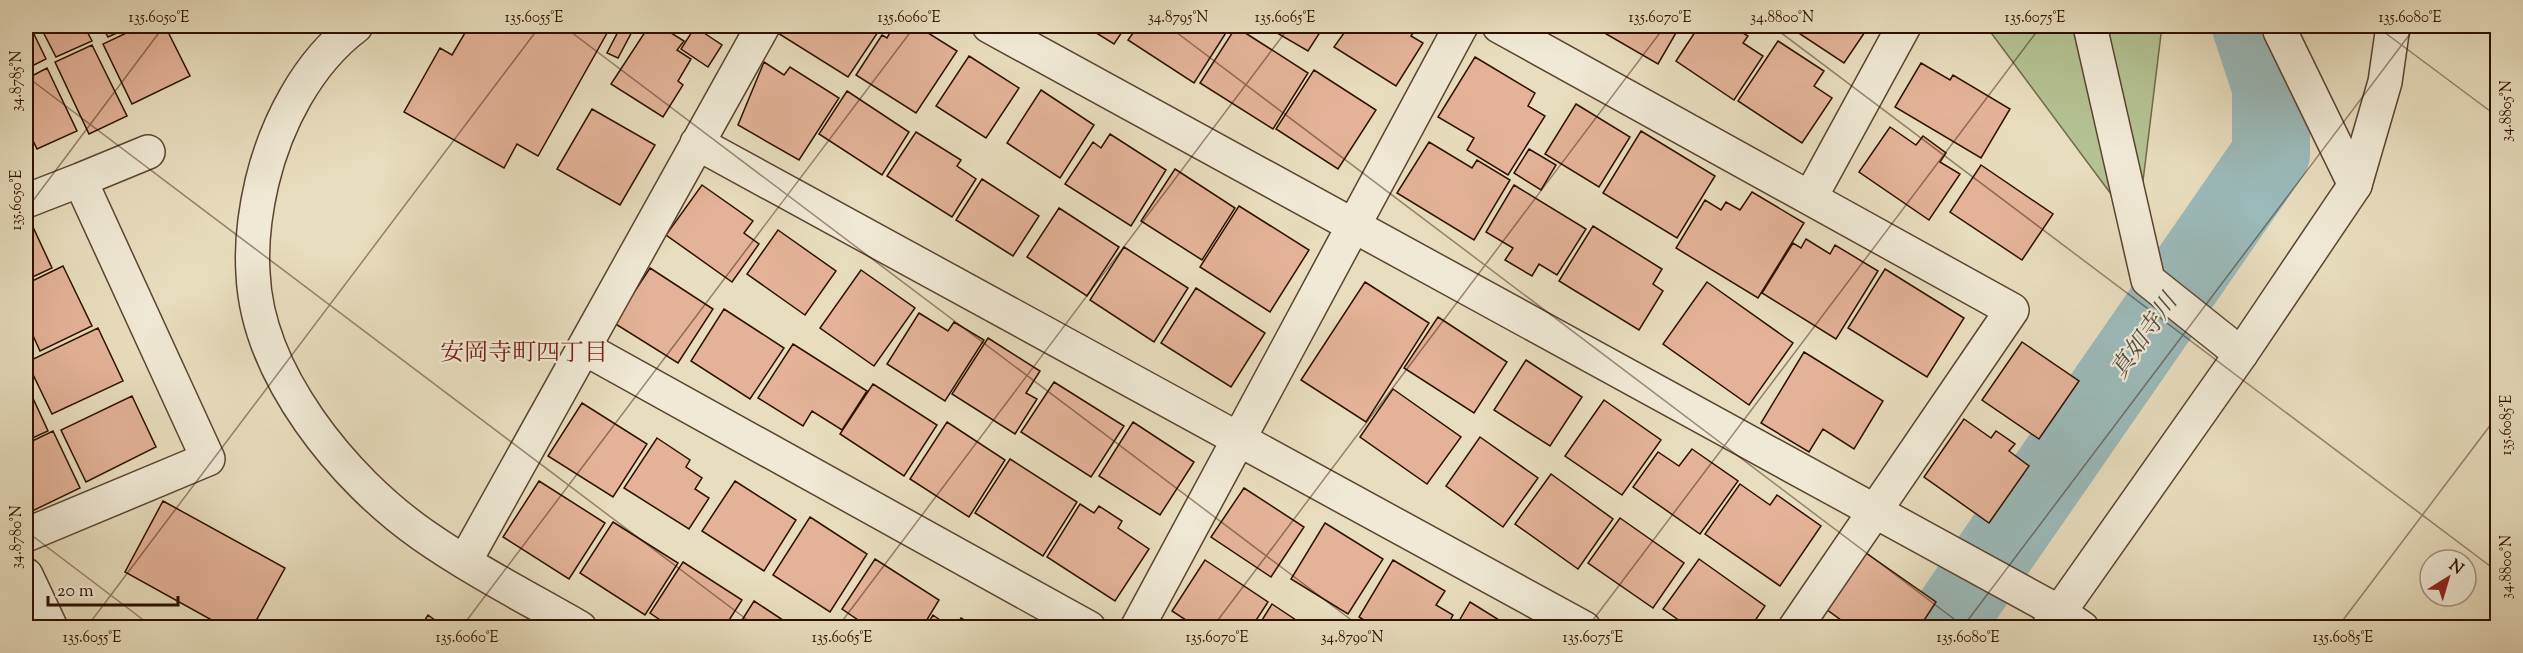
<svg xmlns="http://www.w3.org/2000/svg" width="2523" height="653" viewBox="0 0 2523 653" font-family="'Sorts Mill Goudy','Noto Serif JP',serif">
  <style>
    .green { fill: #b4c293; stroke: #71694a; stroke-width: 1.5 }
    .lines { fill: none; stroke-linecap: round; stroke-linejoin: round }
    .river { stroke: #9bbaba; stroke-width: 78 }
    .building { fill: #e3b298; stroke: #2e1000; stroke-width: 1.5 }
    .minor-casing { stroke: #5c4330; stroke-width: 36 }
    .tertiary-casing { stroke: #5c4330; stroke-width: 36 }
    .minor { stroke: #f0e9d5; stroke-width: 33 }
    .tertiary { stroke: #f0e9d5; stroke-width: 33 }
    .ticks { fill: none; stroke: #2e1000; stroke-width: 1.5; stroke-opacity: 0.45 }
    .labels { text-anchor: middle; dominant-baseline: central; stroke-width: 4.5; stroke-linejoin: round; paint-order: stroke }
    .water-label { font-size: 24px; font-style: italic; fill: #544c41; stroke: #f0e9d5 }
    .neighbourhood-label { font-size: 24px; fill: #7a1f14; stroke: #f0e9d5 }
    .neatline { fill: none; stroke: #2e1000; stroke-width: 2 }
    .ticks-label { font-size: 15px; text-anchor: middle; fill: #2e1000 }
  </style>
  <rect width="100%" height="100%" fill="#e8ddbe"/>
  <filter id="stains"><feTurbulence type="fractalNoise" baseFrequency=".00333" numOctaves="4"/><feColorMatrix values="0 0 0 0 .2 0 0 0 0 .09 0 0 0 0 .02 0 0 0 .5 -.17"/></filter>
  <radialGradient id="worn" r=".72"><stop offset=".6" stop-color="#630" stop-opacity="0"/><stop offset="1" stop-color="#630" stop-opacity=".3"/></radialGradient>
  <path class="green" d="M 1986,26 L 2162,26 L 2137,230 L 2137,229 Z"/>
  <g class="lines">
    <path class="river" d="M 1943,628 L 2271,154 L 2271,87 L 2251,26"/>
  </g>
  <path class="building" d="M 26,26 L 30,26 L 46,59 L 26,69 Z
    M 40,26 L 84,26 L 92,41 L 56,57 Z
    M 102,26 L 132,26 L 108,37 Z
    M 141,26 L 165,26 L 190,76 L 132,104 L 103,44 Z
    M 469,26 L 611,26 L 538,156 L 517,144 L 504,168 L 404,112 L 440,48 L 452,55 Z
    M 621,26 L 635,26 L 618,58 L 607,53 Z
    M 649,26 L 660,26 L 684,41 L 677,50 L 691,59 L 678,81 L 683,85 L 663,117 L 611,84 Z
    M 776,26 L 882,26 L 848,77 L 773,30 Z
    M 894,26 L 904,33 L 909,26 L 917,26 L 957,51 L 916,113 L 856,75 L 882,35 L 887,38 Z
    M 1085,26 L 1126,26 L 1114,44 Z
    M 1138,26 L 1225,26 L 1229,28 L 1194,83 L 1128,40 Z
    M 1265,26 L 1324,26 L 1308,51 Z
    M 1349,26 L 1418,26 L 1411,36 L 1423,43 L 1396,86 L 1334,47 Z
    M 1604,26 L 1680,26 L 1658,64 L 1601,31 Z
    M 1699,26 L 1732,26 L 1748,36 L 1743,43 L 1763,56 L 1734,100 L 1676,61 Z
    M 1788,26 L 1869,26 L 1844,63 Z
    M 695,27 L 722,45 L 708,67 L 681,49 Z
    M 1236,27 L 1308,73 L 1273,129 L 1200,83 Z
    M 1778,41 L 1824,71 L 1814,86 L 1832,98 L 1802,143 L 1738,101 Z
    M 92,45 L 127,116 L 89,134 L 55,62 Z
    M 969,56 L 1019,88 L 986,138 L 936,106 Z
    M 1475,57 L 1535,93 L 1528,106 L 1545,116 L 1508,175 L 1467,150 L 1474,138 L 1438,117 Z
    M 764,62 L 784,75 L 790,67 L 839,98 L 799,160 L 738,125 Z
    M 1921,63 L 1950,80 L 1953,75 L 2010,109 L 1981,158 L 1895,107 Z
    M 47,68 L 77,131 L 37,149 L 26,126 L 26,79 Z
    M 1314,70 L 1376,110 L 1338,169 L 1276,129 Z
    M 1041,90 L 1094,125 L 1060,178 L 1007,143 Z
    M 847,91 L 909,132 L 882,175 L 819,134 Z
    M 1576,104 L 1630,137 L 1599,187 L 1545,154 Z
    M 592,109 L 655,145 L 620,205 L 557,169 Z
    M 1890,127 L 1916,145 L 1923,136 L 1946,153 L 1940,162 L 1960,174 L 1929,220 L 1859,172 Z
    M 1641,131 L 1715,176 L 1677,238 L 1603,193 Z
    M 916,132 L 961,160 L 957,166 L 976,179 L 952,217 L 887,176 Z
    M 1110,134 L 1166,170 L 1131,226 L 1065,184 L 1093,142 L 1101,148 Z
    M 1429,142 L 1472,168 L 1477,160 L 1510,180 L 1474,240 L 1397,193 Z
    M 1529,149 L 1556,165 L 1541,190 L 1514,173 Z
    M 1981,165 L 2053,214 L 2022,260 L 1950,212 Z
    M 1175,169 L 1235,208 L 1202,260 L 1141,221 Z
    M 982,179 L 1039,216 L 1013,256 L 956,220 Z
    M 702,185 L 753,221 L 744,233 L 759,244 L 732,282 L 666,235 Z
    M 1514,185 L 1586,229 L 1557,275 L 1539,264 L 1532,276 L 1505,260 L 1513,248 L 1486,232 Z
    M 1752,192 L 1804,223 L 1758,298 L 1676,248 L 1705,200 L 1721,210 L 1726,202 L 1740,210 Z
    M 1239,206 L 1309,250 L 1270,312 L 1200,267 Z
    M 1059,208 L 1119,247 L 1087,296 L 1027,257 Z
    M 1593,226 L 1662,269 L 1653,284 L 1663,291 L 1639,330 L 1559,281 Z
    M 33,227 L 52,268 L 26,280 L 26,230 Z
    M 778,230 L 836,271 L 805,315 L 747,274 Z
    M 1806,239 L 1830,254 L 1835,245 L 1878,271 L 1836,339 L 1762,293 L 1793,243 L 1801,248 Z
    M 1124,247 L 1188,288 L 1154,342 L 1090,300 Z
    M 63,266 L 92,326 L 40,351 L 26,320 L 26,284 Z
    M 650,268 L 713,309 L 678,363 L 614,323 Z
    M 1885,269 L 1964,318 L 1927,377 L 1848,328 Z
    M 861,270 L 915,308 L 874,366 L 820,328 Z
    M 1365,282 L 1429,323 L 1366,422 L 1301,380 Z
    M 1707,282 L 1793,343 L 1749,405 L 1663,344 Z
    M 1196,288 L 1265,333 L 1231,387 L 1161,343 Z
    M 724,309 L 784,348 L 750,399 L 691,361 Z
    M 919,313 L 948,331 L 954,322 L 984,340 L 945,401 L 887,364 Z
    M 1438,317 L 1507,362 L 1474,413 L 1404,368 Z
    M 98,328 L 123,381 L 52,414 L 27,362 Z
    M 988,338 L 1040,371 L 1026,393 L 1037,399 L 1015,434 L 952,394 Z
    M 2022,342 L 2079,381 L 2039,439 L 1982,400 Z
    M 793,344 L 867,391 L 842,430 L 812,411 L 803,426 L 758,398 Z
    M 1804,352 L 1883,401 L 1854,449 L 1823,429 L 1809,452 L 1761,423 Z
    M 1526,360 L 1582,397 L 1550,446 L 1494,410 Z
    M 1054,382 L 1124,426 L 1091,477 L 1021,432 Z
    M 26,383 L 48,431 L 26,441 Z
    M 873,384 L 937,425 L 904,476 L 840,434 Z
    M 1393,389 L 1461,437 L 1427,484 L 1360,437 Z
    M 132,396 L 156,447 L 86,482 L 61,430 Z
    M 1604,400 L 1661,440 L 1622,495 L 1565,456 Z
    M 582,403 L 647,444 L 613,497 L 548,456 Z
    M 1964,419 L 1991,438 L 1996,431 L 2015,444 L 2009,451 L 2029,466 L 1989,523 L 1924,477 Z
    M 947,422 L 1005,460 L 969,517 L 910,479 Z
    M 1133,422 L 1194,462 L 1160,515 L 1099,476 Z
    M 53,431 L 80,488 L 26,514 L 26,444 Z
    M 1480,437 L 1538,478 L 1503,527 L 1446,486 Z
    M 657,438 L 690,460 L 686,467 L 702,478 L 695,489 L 709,498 L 689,529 L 624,488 Z
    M 1692,449 L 1738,481 L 1700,534 L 1633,487 L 1658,452 L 1679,466 Z
    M 1010,459 L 1077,502 L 1043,556 L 975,513 Z
    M 1551,474 L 1613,519 L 1578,569 L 1515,524 Z
    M 539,481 L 605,523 L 569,579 L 503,537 Z
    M 735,481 L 796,520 L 764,571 L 702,531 Z
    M 1740,484 L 1770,505 L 1777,495 L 1821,526 L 1780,586 L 1705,534 Z
    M 1244,488 L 1304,527 L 1271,577 L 1211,537 Z
    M 163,501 L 285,568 L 252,628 L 226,628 L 125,572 Z
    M 1080,504 L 1094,513 L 1099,506 L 1122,521 L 1118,528 L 1149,549 L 1115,601 L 1047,557 Z
    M 810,517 L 867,554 L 830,612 L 773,575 Z
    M 1620,518 L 1684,563 L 1653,608 L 1588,563 Z
    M 613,522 L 678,563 L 645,615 L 580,573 Z
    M 1325,523 L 1383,559 L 1348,614 L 1291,579 Z
    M 1866,553 L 1936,602 L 1919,628 L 1852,628 L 1826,609 Z
    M 875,559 L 939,600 L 922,628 L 870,628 L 842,609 Z
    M 1699,559 L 1765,606 L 1750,628 L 1690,628 L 1663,609 Z
    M 1205,560 L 1268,602 L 1251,628 L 1198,628 L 1172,611 Z
    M 1393,560 L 1445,591 L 1436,605 L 1453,615 L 1446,628 L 1377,628 L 1359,617 Z
    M 683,562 L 742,600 L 724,628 L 672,628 L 650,613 Z
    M 754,601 L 795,628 L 737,628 Z
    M 1470,602 L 1512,628 L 1455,628 Z
    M 1272,604 L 1308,628 L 1257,628 Z
    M 428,615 L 446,628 L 420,628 Z
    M 933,615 L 951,628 L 925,628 Z
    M 961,618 L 977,628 L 955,628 Z"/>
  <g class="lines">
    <g class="minor-casing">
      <path id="minor" d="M 356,26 C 307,63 276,124 262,182 C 255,212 251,242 253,273 C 257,374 343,479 423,535 C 473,570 528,598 580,628
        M 989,26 L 2059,612 L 2082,628
        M 1499,26 L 2012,310 L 1795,628
        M 2090,26 L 2148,280 L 2241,354
        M 2280,26 L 2280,31 L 2355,185
        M 697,143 L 1584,628
        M 1810,198 L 1904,26
        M 26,201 L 80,180
        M 584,348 L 1089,628
        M 26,535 L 208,459 L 80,180 L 148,152
        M 465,561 L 763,26
        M 26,575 L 51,628
        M 1137,628 L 1461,26"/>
    </g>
    <g class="tertiary-casing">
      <path id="tertiary" d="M 2048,628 L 2241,354 L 2355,185 L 2385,82 L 2393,26"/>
    </g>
    <use href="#minor" class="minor"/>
    <use href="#tertiary" class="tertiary"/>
  </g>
  <path class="ticks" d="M 563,26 L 1362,628M 1168,26 L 1966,628M 1772,26 L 2498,572M 2376,26 L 2498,117M 26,76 L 758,628M 26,210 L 164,26M 26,531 L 154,628M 86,628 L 540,26M 461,628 L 915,26M 837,628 L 1290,26M 1212,628 L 1665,26M 1587,628 L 2041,26M 1962,628 L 2416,26M 2337,628 L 2498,415"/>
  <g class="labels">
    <g class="water-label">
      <text transform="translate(2145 337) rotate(-55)">真如寺川</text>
    </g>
    <g class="neighbourhood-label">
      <text x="524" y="354">安岡寺町四丁目</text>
    </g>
  </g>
  <rect width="2523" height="653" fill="none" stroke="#e8ddbe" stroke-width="66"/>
  <g transform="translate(2448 578) rotate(37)"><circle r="28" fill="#f0e9d5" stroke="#a29280" stroke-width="1.5"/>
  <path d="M0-4.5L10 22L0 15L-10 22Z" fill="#8f2418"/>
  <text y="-9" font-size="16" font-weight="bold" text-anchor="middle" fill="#2e1000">N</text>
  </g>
  <path d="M48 596v9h130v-9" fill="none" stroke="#2e1000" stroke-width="3"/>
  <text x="57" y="596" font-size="18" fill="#2e1000" stroke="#f0e9d5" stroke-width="4.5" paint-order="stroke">20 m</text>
  <rect x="33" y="33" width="2457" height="587" class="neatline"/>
  <g class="ticks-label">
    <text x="159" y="22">135.6050°E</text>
    <text x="534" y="22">135.6055°E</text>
    <text x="909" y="22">135.6060°E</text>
    <text x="1178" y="22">34.8795°N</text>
    <text x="1285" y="22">135.6065°E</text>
    <text x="1660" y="22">135.6070°E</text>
    <text x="1782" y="22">34.8800°N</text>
    <text x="2035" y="22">135.6075°E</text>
    <text x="2410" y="22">135.6080°E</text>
    <text transform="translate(16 81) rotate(-90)" y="5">34.8785°N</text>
    <text transform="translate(2506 111) rotate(-90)" y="5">34.8805°N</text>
    <text transform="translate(16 200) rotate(-90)" y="5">135.6050°E</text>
    <text transform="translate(2506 425) rotate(-90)" y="5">135.6085°E</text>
    <text transform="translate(16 537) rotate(-90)" y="5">34.8780°N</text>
    <text transform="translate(2506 567) rotate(-90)" y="5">34.8800°N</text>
    <text x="92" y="642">135.6055°E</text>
    <text x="467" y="642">135.6060°E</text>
    <text x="842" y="642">135.6065°E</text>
    <text x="1217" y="642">135.6070°E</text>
    <text x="1352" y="642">34.8790°N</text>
    <text x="1593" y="642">135.6075°E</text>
    <text x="1968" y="642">135.6080°E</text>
    <text x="2343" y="642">135.6085°E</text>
  </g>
  <rect width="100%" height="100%" filter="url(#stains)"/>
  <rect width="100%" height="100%" fill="url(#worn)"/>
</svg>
